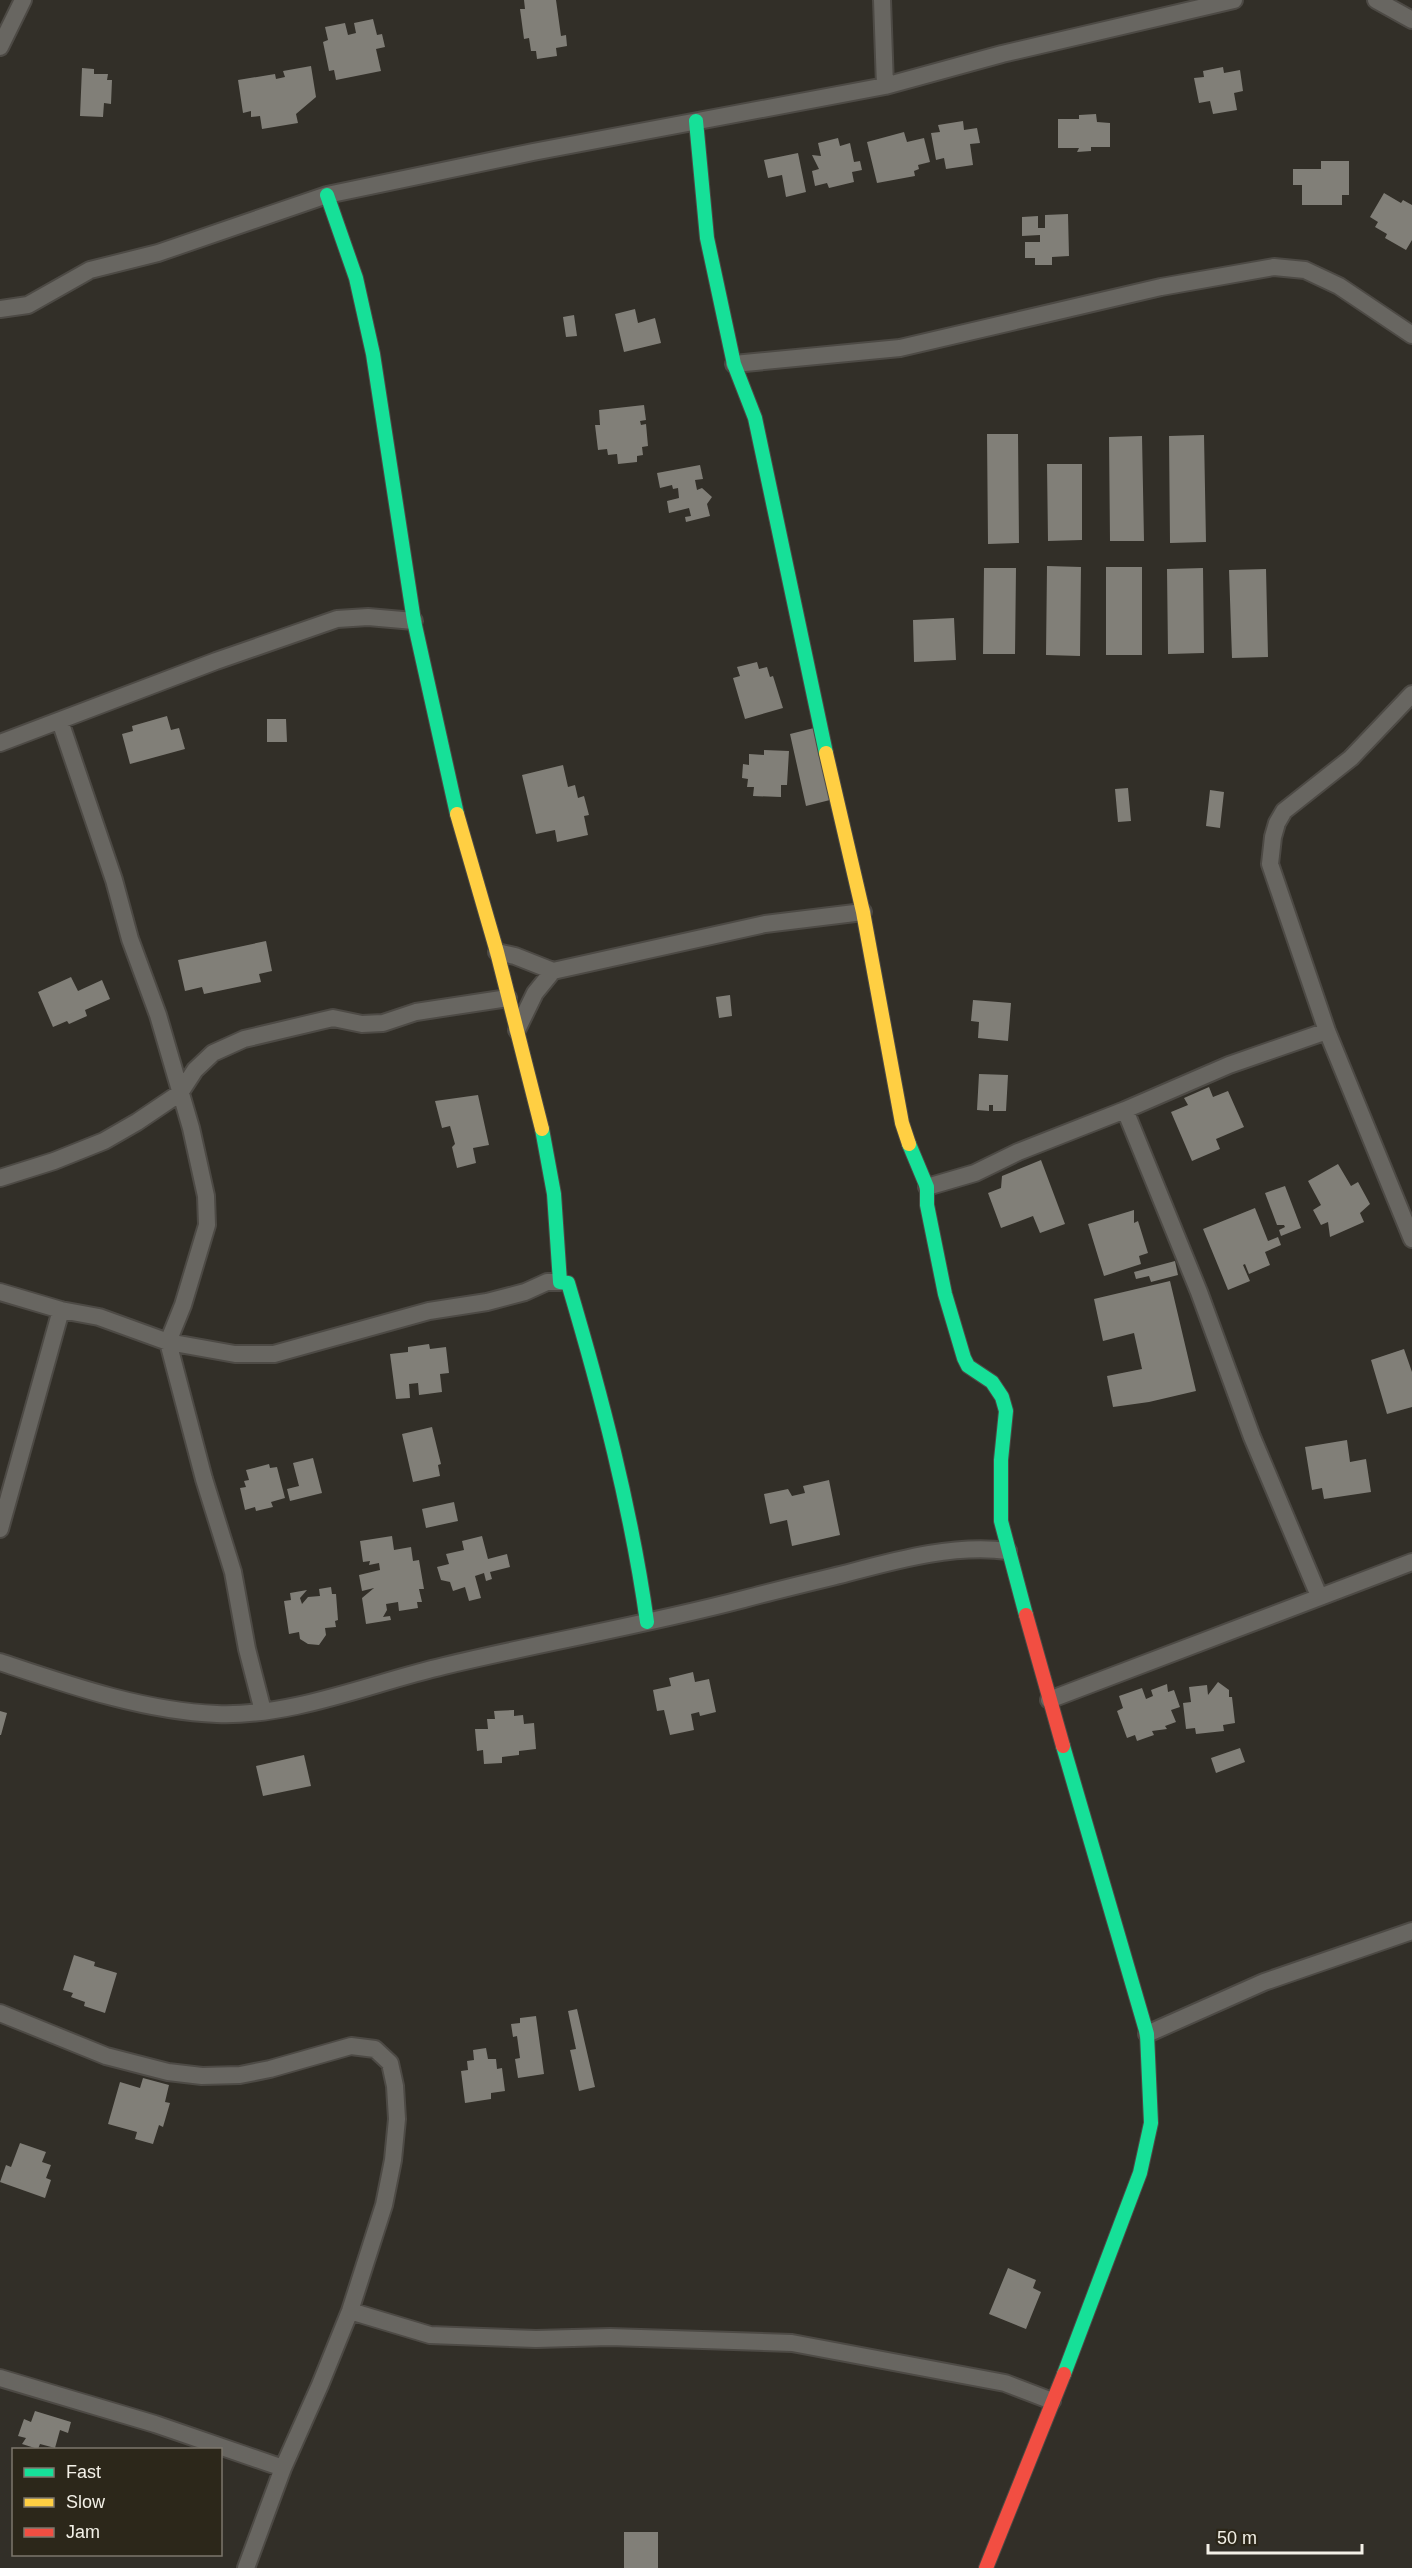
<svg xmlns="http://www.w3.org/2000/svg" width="1412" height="2568" viewBox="0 0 1412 2568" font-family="Helvetica,sans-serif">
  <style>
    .building { fill: #817f78 }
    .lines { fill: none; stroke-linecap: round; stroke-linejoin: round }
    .street-casing { stroke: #4d4a45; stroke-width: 20 }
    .fast-casing { stroke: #4d4a45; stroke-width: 16 }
    .slow-casing { stroke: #4d4a45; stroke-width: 16 }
    .jam-casing { stroke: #4d4a45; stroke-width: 16 }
    .street { stroke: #686661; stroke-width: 16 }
    .fast { stroke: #16e098; stroke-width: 14 }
    .slow { stroke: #ffcf43; stroke-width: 14 }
    .jam { stroke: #f24e42; stroke-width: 14 }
  </style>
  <rect width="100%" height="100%" fill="#322f28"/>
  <path class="building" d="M 524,0 L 556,0 L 561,36 L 566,35 L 567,46 L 556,48 L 557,56 L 537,59 L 536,51 L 531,51 L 529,38 L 524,39 L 520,9 L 525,9 Z
    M 373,19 L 377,35 L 382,34 L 385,47 L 376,49 L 381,71 L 336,80 L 334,70 L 329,71 L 323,42 L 328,40 L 325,27 L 345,23 L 348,35 L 356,33 L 354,23 Z
    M 311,66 L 316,97 L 296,114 L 298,123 L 262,129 L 260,116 L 251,117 L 251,111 L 243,113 L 238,80 L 275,74 L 276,79 L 285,77 L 283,71 Z
    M 1223,67 L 1224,73 L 1240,70 L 1243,91 L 1234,93 L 1237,110 L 1213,114 L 1210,101 L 1199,103 L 1194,78 L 1204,77 L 1203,71 Z
    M 82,68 L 94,69 L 94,74 L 108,74 L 107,80 L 112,80 L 111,104 L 104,103 L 103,117 L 80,116 Z
    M 1096,114 L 1097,122 L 1110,123 L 1110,147 L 1091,147 L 1091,151 L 1077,152 L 1079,148 L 1058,148 L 1058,119 L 1079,119 L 1079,115 Z
    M 963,121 L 964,130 L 977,128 L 980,143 L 970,144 L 973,165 L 946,169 L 944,158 L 936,160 L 931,133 L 940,132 L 938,125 Z
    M 904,132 L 907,142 L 924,138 L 930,162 L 918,165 L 919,169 L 914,171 L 915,176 L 877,183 L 867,142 Z
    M 838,138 L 840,146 L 850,143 L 854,162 L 860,161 L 862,170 L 852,172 L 854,182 L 829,188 L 827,183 L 815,186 L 812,171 L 819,169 L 812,155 L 821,156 L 818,143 Z
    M 798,153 L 806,192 L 786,197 L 782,175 L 768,178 L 764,160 Z
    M 1321,161 L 1349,161 L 1349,195 L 1342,195 L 1342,205 L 1302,205 L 1302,185 L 1293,185 L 1293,169 L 1321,169 Z
    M 1384,193 L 1401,203 L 1403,200 L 1412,205 L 1412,240 L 1406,250 L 1385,238 L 1387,234 L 1375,227 L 1378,222 L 1370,217 Z
    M 1068,214 L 1069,256 L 1052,257 L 1052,265 L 1035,265 L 1035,258 L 1025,258 L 1025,242 L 1040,242 L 1040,235 L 1022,236 L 1022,217 L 1038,216 L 1038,228 L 1045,228 L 1045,215 Z
    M 635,309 L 638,323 L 655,318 L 661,343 L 624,352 L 615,314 Z
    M 574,315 L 577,336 L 566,337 L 563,317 Z
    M 644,405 L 646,420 L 640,421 L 641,425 L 646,424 L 648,446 L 642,447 L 643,455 L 637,456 L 637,462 L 618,464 L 617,454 L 608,455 L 607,449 L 598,450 L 595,425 L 600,425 L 599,410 Z
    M 987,434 L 1018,434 L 1019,543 L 988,544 Z
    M 1204,435 L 1206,542 L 1170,543 L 1169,436 Z
    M 1142,436 L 1144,541 L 1110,541 L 1109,437 Z
    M 1047,464 L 1082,464 L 1082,540 L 1048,541 Z
    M 700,465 L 703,479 L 695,480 L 697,490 L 702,488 L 712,497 L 707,504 L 710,516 L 686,522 L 685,517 L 691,516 L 689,508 L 669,513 L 667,501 L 679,498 L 678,488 L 673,489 L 672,485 L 660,488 L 657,473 Z
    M 1047,566 L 1081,567 L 1080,656 L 1046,655 Z
    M 1106,567 L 1142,567 L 1142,655 L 1106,655 Z
    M 984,568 L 1016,568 L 1015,654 L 983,654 Z
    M 1203,568 L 1204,653 L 1168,654 L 1167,569 Z
    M 1266,569 L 1268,657 L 1232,658 L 1229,570 Z
    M 954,618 L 956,660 L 914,662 L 913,620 Z
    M 757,662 L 759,669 L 767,667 L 770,677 L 773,676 L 783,708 L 745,719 L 733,678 L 740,676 L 737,667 Z
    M 167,716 L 171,730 L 179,728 L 185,749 L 130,764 L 122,734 L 133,731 L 132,726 Z
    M 267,719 L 286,719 L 287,742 L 267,742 Z
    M 814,728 L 830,800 L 806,806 L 790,734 Z
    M 764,750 L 789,751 L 787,785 L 781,785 L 781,797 L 753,796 L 754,787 L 747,787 L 748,779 L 742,778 L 743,764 L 749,765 L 749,754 L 764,755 Z
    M 563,765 L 568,787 L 575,785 L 578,798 L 584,796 L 589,815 L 584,816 L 588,835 L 557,842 L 555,830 L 536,834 L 522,775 Z
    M 1128,788 L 1131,821 L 1118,822 L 1115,789 Z
    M 1210,790 L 1224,792 L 1220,828 L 1206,826 Z
    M 266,941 L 272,971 L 259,974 L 261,982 L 204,994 L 202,987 L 185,991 L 178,960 Z
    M 71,977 L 78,991 L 102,980 L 110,999 L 85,1010 L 87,1016 L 69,1024 L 67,1021 L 53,1027 L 38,992 Z
    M 730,995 L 732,1016 L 719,1018 L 716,997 Z
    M 973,1000 L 1011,1003 L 1008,1041 L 978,1038 L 979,1022 L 971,1021 Z
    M 979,1074 L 1008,1075 L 1006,1111 L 993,1111 L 993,1105 L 989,1105 L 989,1111 L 977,1110 Z
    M 1209,1087 L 1213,1097 L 1228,1091 L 1244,1127 L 1216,1139 L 1220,1149 L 1192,1161 L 1171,1112 L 1188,1105 L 1184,1098 Z
    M 478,1095 L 489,1145 L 473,1148 L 476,1163 L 457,1168 L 452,1147 L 455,1144 L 450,1126 L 442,1128 L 435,1101 Z
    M 1041,1160 L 1065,1224 L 1040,1233 L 1033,1216 L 1001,1228 L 988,1193 L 1001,1188 L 1002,1176 Z
    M 1338,1164 L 1351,1186 L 1358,1182 L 1370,1204 L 1360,1213 L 1364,1222 L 1330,1237 L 1328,1222 L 1321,1225 L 1313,1210 L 1321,1205 L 1308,1181 Z
    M 1285,1186 L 1301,1228 L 1281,1236 L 1279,1230 L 1285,1227 L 1284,1225 L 1277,1225 L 1265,1193 Z
    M 1255,1208 L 1268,1241 L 1278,1237 L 1281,1245 L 1265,1252 L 1270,1265 L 1249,1274 L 1245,1264 L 1243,1265 L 1250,1281 L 1228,1290 L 1203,1229 Z
    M 1134,1210 L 1134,1223 L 1138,1221 L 1148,1253 L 1139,1256 L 1141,1264 L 1104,1276 L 1088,1224 Z
    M 1175,1261 L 1178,1275 L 1151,1282 L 1149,1276 L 1136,1279 L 1134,1272 Z
    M 1170,1281 L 1196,1391 L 1149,1402 L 1113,1407 L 1107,1376 L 1142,1369 L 1134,1333 L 1103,1341 L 1094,1299 Z
    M 429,1344 L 430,1349 L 446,1347 L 449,1373 L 440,1374 L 442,1392 L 419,1395 L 418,1383 L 409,1384 L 410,1398 L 396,1399 L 390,1354 L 408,1352 L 408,1347 Z
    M 1404,1349 L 1412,1372 L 1412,1407 L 1387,1414 L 1371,1360 Z
    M 432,1427 L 441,1464 L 438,1465 L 440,1476 L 413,1482 L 402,1434 Z
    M 1347,1440 L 1350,1462 L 1366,1459 L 1371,1492 L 1324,1499 L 1322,1488 L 1312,1490 L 1305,1447 Z
    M 313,1458 L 322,1493 L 290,1501 L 287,1489 L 299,1486 L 293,1463 Z
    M 269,1464 L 270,1468 L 277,1467 L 285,1498 L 271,1502 L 273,1507 L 256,1511 L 255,1507 L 245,1510 L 240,1488 L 246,1487 L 244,1481 L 249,1480 L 246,1470 Z
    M 829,1480 L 840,1535 L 792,1546 L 787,1520 L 770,1524 L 764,1494 L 788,1489 L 792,1496 L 805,1493 L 803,1486 Z
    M 454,1502 L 458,1521 L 426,1528 L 422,1509 Z
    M 392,1536 L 394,1550 L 411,1547 L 413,1561 L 419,1560 L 424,1589 L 419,1589 L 422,1602 L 417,1602 L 418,1608 L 399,1611 L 398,1602 L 386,1604 L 387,1610 L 383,1617 L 390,1616 L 391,1620 L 366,1624 L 362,1598 L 374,1588 L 362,1591 L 359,1575 L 380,1570 L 379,1563 L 369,1565 L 370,1561 L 363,1562 L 360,1541 Z
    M 482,1536 L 488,1559 L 507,1554 L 510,1567 L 490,1572 L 492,1579 L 486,1581 L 484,1573 L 475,1576 L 481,1598 L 469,1601 L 465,1587 L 453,1591 L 450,1582 L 441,1580 L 437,1567 L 449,1564 L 446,1554 L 464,1550 L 462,1541 Z
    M 331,1587 L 332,1594 L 336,1594 L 338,1620 L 335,1621 L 336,1627 L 325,1628 L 326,1635 L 319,1645 L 308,1644 L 300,1639 L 299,1632 L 289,1634 L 284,1601 L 291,1600 L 290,1593 L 307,1590 L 300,1598 L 302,1604 L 308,1597 L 320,1596 L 319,1589 Z
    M 693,1672 L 695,1682 L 709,1679 L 716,1712 L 700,1716 L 699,1712 L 691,1714 L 694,1730 L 670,1735 L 664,1710 L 657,1711 L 653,1690 L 671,1686 L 669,1678 Z
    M 1218,1682 L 1229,1690 L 1229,1697 L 1232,1697 L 1235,1723 L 1223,1725 L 1224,1731 L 1196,1734 L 1195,1728 L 1186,1729 L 1183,1703 L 1191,1702 L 1189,1687 L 1207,1685 L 1208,1695 Z
    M 1167,1684 L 1168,1692 L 1174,1690 L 1180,1707 L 1171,1710 L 1176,1722 L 1165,1726 L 1167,1729 L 1152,1731 L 1154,1735 L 1137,1741 L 1135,1735 L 1127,1738 L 1117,1711 L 1123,1708 L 1119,1696 L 1142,1688 L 1146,1699 L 1153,1696 L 1151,1690 Z
    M 514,1710 L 514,1716 L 523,1715 L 524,1724 L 534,1723 L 536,1749 L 519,1751 L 519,1755 L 502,1757 L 502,1763 L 484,1764 L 483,1750 L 477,1751 L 475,1729 L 488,1729 L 487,1719 L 495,1719 L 494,1711 Z
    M 0,1711 L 7,1713 L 1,1735 L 0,1735 Z
    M 1240,1748 L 1245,1762 L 1216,1773 L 1211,1758 Z
    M 304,1755 L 311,1786 L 263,1796 L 256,1766 Z
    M 74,1955 L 95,1962 L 94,1966 L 117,1973 L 105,2013 L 84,2006 L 85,2002 L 71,1997 L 73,1993 L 63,1990 Z
    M 577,2009 L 595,2087 L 579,2091 L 570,2050 L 576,2049 L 568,2011 Z
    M 536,2016 L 544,2074 L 518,2078 L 515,2059 L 520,2058 L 517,2036 L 513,2037 L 511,2024 L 520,2023 L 520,2018 Z
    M 486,2048 L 488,2059 L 496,2059 L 497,2069 L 502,2068 L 505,2091 L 491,2093 L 491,2099 L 465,2103 L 461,2071 L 468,2070 L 467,2061 L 474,2060 L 473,2050 Z
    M 143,2078 L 169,2085 L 165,2102 L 170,2103 L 163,2127 L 159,2125 L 153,2144 L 135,2139 L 137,2132 L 108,2124 L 120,2082 L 140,2088 Z
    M 20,2143 L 46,2152 L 42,2162 L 51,2165 L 46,2178 L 51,2180 L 45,2198 L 0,2182 L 6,2165 L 11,2167 Z
    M 1008,2268 L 1036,2280 L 1033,2288 L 1041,2292 L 1026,2329 L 989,2314 Z
    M 35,2411 L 71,2422 L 68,2433 L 60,2430 L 55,2448 L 40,2444 L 38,2449 L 22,2444 L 26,2438 L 18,2436 L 24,2419 L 31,2422 Z
    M 624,2532 L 658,2532 L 658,2568 L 624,2568 Z"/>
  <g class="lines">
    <g class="street-casing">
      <path id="street" d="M 882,0 L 885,86
        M 1376,0 L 1412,20
        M 0,47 L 23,0
        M 0,309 L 28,305 L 90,270 L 158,253 L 327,195 L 533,152 L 885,86 L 1002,54 L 1234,0
        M 734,364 L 900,348 L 1161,287 L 1274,267 L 1305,270 L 1339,286 L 1412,335
        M 1412,694 L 1351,758 L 1284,811 L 1277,823 L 1273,837 L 1270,864 L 1327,1031 L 1412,1239
        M 60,721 L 114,880 L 130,939 L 158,1015 L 191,1128 L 206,1196 L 207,1225 L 183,1305 L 168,1342 L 204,1479 L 233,1572 L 247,1649 L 263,1711
        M 0,743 L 216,661 L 337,619 L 368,617 L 414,621
        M 497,952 L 515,956 L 553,971 L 765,924 L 863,912
        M 517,1030 L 535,993 L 553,971
        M 1125,1110 L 1199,1292 L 1252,1437 L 1319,1596
        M 0,1178 L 54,1161 L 104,1141 L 137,1122 L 180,1093 L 195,1070 L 213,1053 L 244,1039 L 333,1018 L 362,1024 L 383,1023 L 416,1012 L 508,998
        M 927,1187 L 975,1173 L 1018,1152 L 1125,1110 L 1229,1065 L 1327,1031
        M 0,1292 L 61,1310 L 99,1317 L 168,1342 L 235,1354 L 274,1354 L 429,1311 L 487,1302 L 525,1292 L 547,1282 L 560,1282
        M 0,1529 L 61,1310
        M 0,1662 C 69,1685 143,1711 217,1714 C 292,1717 371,1683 444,1666 C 544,1642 645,1625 744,1599 C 777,1590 811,1582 844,1574 C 897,1560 953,1544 1008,1551
        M 1049,1700 L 1412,1562
        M 0,2013 L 106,2056 L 168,2072 L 202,2076 L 240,2075 L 270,2069 L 351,2046 L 375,2049 L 390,2063 L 395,2086 L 397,2119 L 393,2160 L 384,2205 L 350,2311 L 320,2385 L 283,2468 L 246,2568
        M 1147,2034 L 1264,1982 L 1412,1931
        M 350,2311 L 430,2335 L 536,2339 L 610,2337 L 792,2343 L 1005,2383 L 1052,2401
        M 0,2378 L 155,2424 L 283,2468"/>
    </g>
    <g class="fast-casing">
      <path id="fast" d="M 696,121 L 707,238 L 734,364 L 755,418 L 826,753
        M 327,195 L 356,278 L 373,354 L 414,621 L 457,814
        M 542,1129 L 554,1194 L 560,1282 L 568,1283 C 601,1394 631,1508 647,1622
        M 909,1144 L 927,1187 L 927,1205 L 945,1294 L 964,1358 L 968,1366 L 992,1382 L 1002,1397 L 1006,1411 L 1001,1460 L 1001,1521 L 1026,1615
        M 1063,1746 L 1147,2034 L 1151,2123 L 1140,2173 L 1064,2374"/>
    </g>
    <g class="slow-casing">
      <path id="slow" d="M 826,753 L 863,912 L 902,1123 L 909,1144
        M 457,814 L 497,952 L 542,1129"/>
    </g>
    <g class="jam-casing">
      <path id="jam" d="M 1026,1615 L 1063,1746
        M 986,2568 L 1064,2374"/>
    </g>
    <use href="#street" class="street"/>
    <use href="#fast" class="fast"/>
    <use href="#slow" class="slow"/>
    <use href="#jam" class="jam"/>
  </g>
  <rect x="12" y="2448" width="210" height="108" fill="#2c271a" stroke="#7c776c" stroke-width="1.5"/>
  <rect x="24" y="2468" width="30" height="9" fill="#16e098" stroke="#7c776c" stroke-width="1.5"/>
  <text x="66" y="2478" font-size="18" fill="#f3f0e7">Fast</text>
  <rect x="24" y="2498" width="30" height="9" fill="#ffcf43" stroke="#7c776c" stroke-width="1.5"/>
  <text x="66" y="2508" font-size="18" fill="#f3f0e7">Slow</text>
  <rect x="24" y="2528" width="30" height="9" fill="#f24e42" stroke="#7c776c" stroke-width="1.5"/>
  <text x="66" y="2538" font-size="18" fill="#f3f0e7">Jam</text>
  <path d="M1208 2544v9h154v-9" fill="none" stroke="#f3f0e7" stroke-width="3"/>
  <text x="1217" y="2544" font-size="18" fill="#f3f0e7" stroke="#2c271a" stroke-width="4.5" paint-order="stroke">50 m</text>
</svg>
